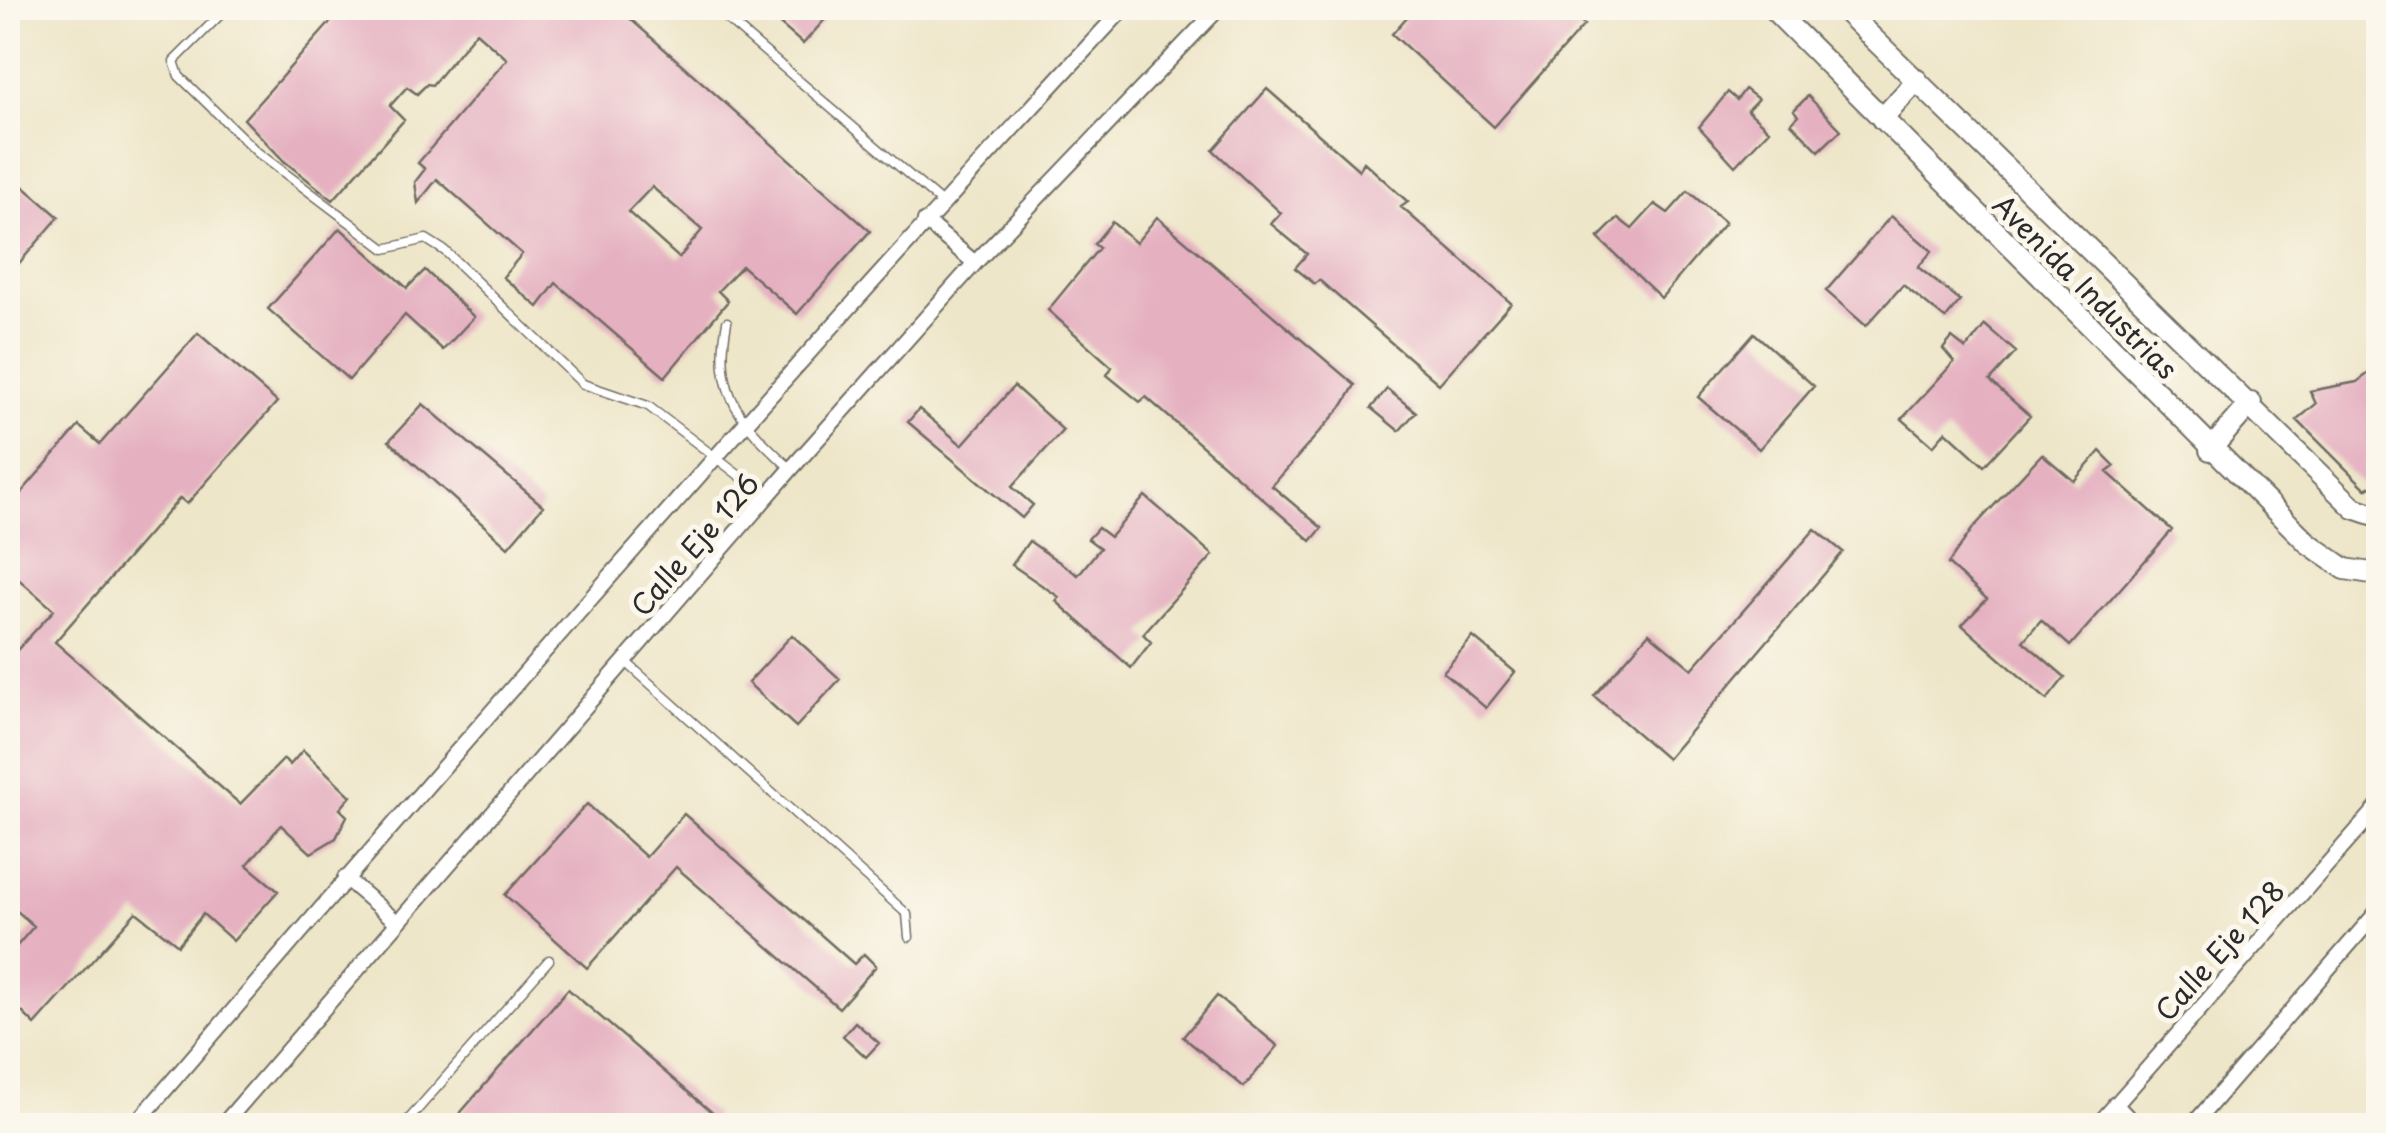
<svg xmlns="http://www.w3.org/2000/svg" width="2386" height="1133" viewBox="0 0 2386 1133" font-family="'Playpen Sans',sans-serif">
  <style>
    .building { fill: #e5b1c1; fill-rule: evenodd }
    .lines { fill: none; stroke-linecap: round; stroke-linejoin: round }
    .lane-casing { stroke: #6f6c62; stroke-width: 11 }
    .street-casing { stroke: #6f6c62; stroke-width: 18 }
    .secondary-casing { stroke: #6f6c62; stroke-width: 24 }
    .lane { stroke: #fff; stroke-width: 8 }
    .street { stroke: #fff; stroke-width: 14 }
    .secondary { stroke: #fff; stroke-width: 20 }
    .labels { text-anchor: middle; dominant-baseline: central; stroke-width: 10; stroke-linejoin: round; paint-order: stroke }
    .street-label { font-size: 28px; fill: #2b2b2b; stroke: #fbf7ec }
  </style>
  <rect width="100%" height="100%" fill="#fbf7ec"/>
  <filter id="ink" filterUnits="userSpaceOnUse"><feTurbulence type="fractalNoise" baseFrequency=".01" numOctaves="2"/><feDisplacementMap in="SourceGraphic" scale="20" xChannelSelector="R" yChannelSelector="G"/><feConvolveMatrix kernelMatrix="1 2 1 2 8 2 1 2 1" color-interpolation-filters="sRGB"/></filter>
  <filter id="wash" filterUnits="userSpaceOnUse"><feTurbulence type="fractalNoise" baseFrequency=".0048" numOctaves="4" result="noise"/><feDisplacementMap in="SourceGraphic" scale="40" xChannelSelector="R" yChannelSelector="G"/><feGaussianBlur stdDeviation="2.25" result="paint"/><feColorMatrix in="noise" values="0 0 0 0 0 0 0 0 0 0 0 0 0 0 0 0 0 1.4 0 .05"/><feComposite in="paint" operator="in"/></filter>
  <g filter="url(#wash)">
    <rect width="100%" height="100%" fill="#eee6c9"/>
    <g id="blocks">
      <path class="building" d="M 343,8 L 364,19 L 375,8 L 618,8 L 870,231 L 797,314 L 742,266 L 718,291 L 728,301 L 665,377 L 556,283 L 538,307 L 503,277 L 522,254 L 437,179 L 418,203 L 415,182 L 425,169 L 418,163 L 507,59 L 476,32 L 432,85 L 427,84 L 417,94 L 407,87 L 390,106 L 404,120 L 333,200 L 284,161 L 244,119 ZM 652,187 L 702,230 L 679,258 L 628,212 Z
        M 761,8 L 835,8 L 803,44 Z
        M 1415,8 L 1564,8 L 1584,25 L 1494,127 L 1392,34 Z
        M 1267,89 L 1359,170 L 1364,162 L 1408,202 L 1401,207 L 1511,303 L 1439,384 L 1319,280 L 1315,284 L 1295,268 L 1307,254 L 1271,224 L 1281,213 L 1213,150 Z
        M 1745,89 L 1758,99 L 1747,110 L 1769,130 L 1735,166 L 1699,127 L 1728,92 L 1737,100 Z
        M 1808,96 L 1841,130 L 1819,151 L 1791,123 L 1798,116 L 1794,110 Z
        M 24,187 L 59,217 L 8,276 L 8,206 Z
        M 1688,191 L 1725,223 L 1661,298 L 1598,238 L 1618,218 L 1632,229 L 1655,204 L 1668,213 Z
        M 1891,216 L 1932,251 L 1918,267 L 1960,301 L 1945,319 L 1903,285 L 1866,326 L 1826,291 Z
        M 1157,217 L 1355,385 L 1344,404 L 1272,486 L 1322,528 L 1311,541 L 1146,397 L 1140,402 L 1107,375 L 1112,367 L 1048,310 L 1099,248 L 1094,244 L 1112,222 L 1136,243 Z
        M 340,228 L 407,288 L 425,270 L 474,317 L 443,350 L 405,315 L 349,380 L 268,309 Z
        M 1985,325 L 2016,352 L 1990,381 L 2030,416 L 1984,466 L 1946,431 L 1933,446 L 1902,419 L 1954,362 L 1943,349 L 1952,338 L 1966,349 Z
        M 198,333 L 277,402 L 187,504 L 180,498 L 55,642 L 240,804 L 284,759 L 290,765 L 303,750 L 351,796 L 340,809 L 347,816 L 336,838 L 311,853 L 281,825 L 247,865 L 278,891 L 233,941 L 203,914 L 178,945 L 136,912 L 35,1025 L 8,998 L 8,939 L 16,947 L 34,926 L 8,903 L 8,660 L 54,610 L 8,570 L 8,508 L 79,426 L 100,444 Z
        M 1754,333 L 1814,386 L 1759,449 L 1698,397 Z
        M 2378,366 L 2378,482 L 2366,489 L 2297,420 L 2316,404 L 2310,391 L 2357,382 Z
        M 1014,386 L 1063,430 L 1012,487 L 1033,505 L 1022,518 L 908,422 L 919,409 L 962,445 Z
        M 1387,389 L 1416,412 L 1399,431 L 1371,408 Z
        M 423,404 L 543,506 L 508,547 L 389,441 Z
        M 2100,451 L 2115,466 L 2107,472 L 2172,530 L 2070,646 L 2041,620 L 2023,641 L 2065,677 L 2047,700 L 1962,625 L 1987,599 L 1948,564 L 1973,528 L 2042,454 L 2074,481 Z
        M 1145,496 L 1213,555 L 1143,634 L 1151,642 L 1131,668 L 1056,601 L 1059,597 L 1012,565 L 1029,541 L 1078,575 L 1100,548 L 1088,539 L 1098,528 L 1110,537 Z
        M 1815,529 L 1843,552 L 1667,759 L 1594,696 L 1649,633 L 1692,669 Z
        M 792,635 L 840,679 L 796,727 L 748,683 Z
        M 1473,637 L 1515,672 L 1486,708 L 1443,672 Z
        M 587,804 L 646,857 L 684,814 L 854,964 L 864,954 L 876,966 L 839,1008 L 676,867 L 587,968 L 505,895 Z
        M 568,989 L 715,1115 L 706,1126 L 449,1126 Z
        M 1217,996 L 1278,1046 L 1244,1087 L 1183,1037 Z
        M 855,1022 L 879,1043 L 866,1057 L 843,1036 Z"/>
    </g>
  </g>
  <g filter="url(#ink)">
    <use href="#blocks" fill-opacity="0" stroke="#6f6c62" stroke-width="2.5"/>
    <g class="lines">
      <g class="lane-casing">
        <path id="lane" d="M 227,8 L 174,61 L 179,76 L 257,152 L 385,249 L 426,239 L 445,251 L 583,384 L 648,406 L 766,496
          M 714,8 L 942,203
          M 727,322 C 713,395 741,422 791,469
          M 626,662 L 907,914 L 909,937
          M 403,1126 L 549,960"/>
      </g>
      <g class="street-casing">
        <path id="street" d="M 925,221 L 975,263
          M 345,878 L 398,923
          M 2115,1104 L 2136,1126
          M 134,1126 C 458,748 784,372 1124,8
          M 222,1126 L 791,469 L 975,263 L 1219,8
          M 2097,1126 L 2378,807
          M 2192,1126 L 2378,911"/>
      </g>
      <g class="secondary-casing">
        <path id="secondary" d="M 1772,8 L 2308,543 L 2345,569 L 2378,574
          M 1842,8 L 2354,508 L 2378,516
          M 1882,119 L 1917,80
          M 2210,450 L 2251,403"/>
      </g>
      <use href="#lane" class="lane"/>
      <use href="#street" class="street"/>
      <use href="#secondary" class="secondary"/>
    </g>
  </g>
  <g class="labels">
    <g class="street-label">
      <text transform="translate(2086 286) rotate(45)">Avenida Industrias</text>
      <text transform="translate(694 544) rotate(-49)">Calle Eje 126</text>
      <text transform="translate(2219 950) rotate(-48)">Calle Eje 128</text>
    </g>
  </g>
  <rect width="2386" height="1133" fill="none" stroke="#fbf7ec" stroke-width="40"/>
</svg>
